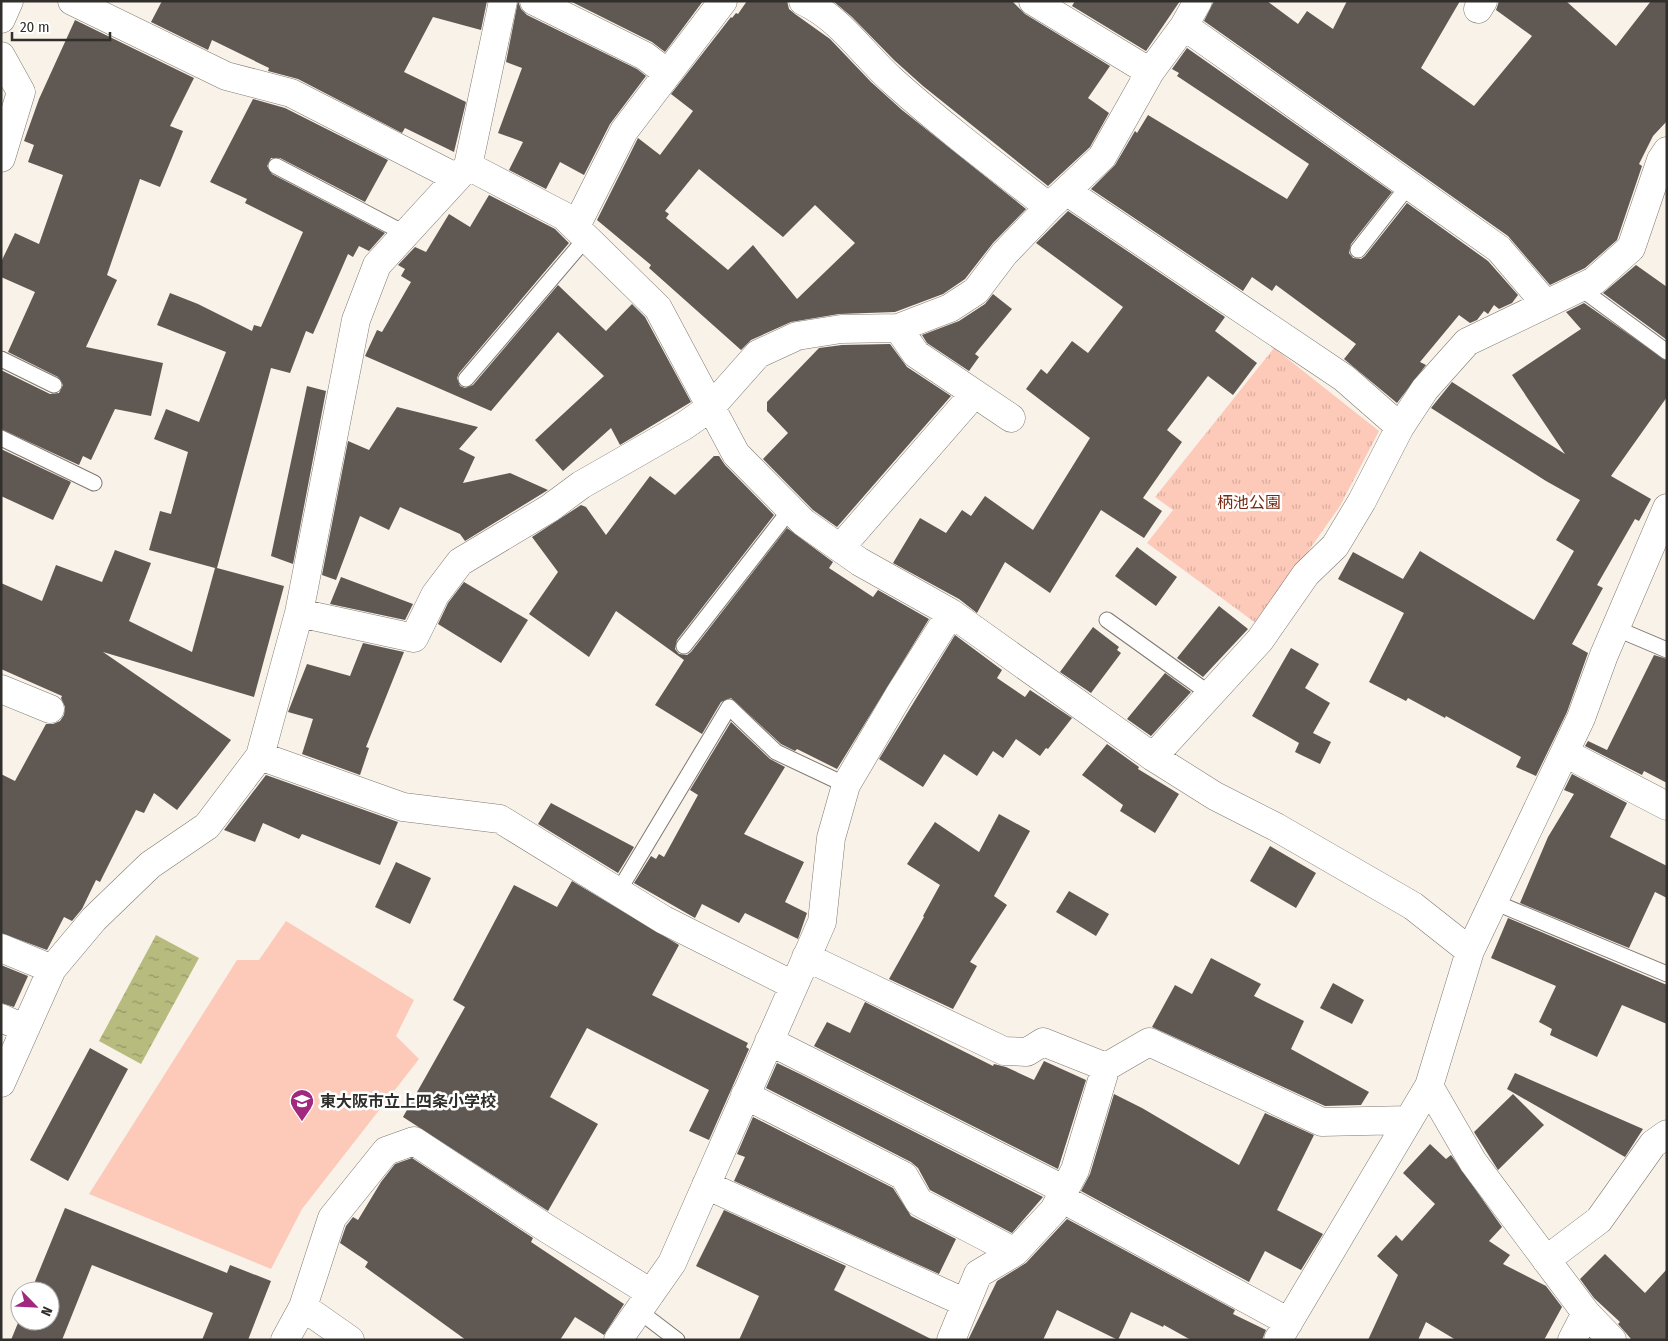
<svg xmlns="http://www.w3.org/2000/svg" width="1668" height="1341" viewBox="0 0 1668 1341" font-family="'Fira Sans Condensed','Noto Sans JP',sans-serif">
  <style>
    .grass { fill: url(#grass-tufts) }
    .pitch { fill: #fdc9b9 }
    .water { fill: url(#water-ripples) }
    .building { fill: #605852; fill-rule: evenodd }
    .lines { fill: none; stroke-linecap: round; stroke-linejoin: round }
    .lane-casing { stroke: #7f7971; stroke-width: 17 }
    .street-casing { stroke: #7f7971; stroke-width: 29 }
    .lane { stroke: #fff; stroke-width: 15 }
    .street { stroke: #fff; stroke-width: 28 }
    .labels { text-anchor: middle; dominant-baseline: central; stroke-width: 5; stroke-linejoin: round; paint-order: stroke }
    .park-label { font-size: 16px; fill: #752911; stroke: #fff }
    .poi-label { font-size: 16px; font-weight: bold; fill: #312f2b; stroke: #fff; text-anchor: start }
  </style>
  <defs>
    <pattern id="grass-tufts" width="24" height="20" patternUnits="userSpaceOnUse" patternTransform="scale(1.25)"><rect width="24" height="20" fill="#fdc9b9"/><path d="M3 7l-1-3M5 7V3M7 7l1-3M15 17l-1-3M17 17v-4M19 17l1-3" fill="none" stroke="#d9ad9f"/></pattern>
    <pattern id="water-ripples" width="26" height="14" patternUnits="userSpaceOnUse" patternTransform="scale(1.25)"><rect width="26" height="14" fill="#b7bb7d"/><path d="M2 4q2-2 4 0t4 0M15 11q2-2 4 0t4 0" fill="none" stroke="#959867"/></pattern>
  </defs>
  <rect width="100%" height="100%" fill="#f9f2e9"/>
  <path class="grass" d="M 1274,348 L 1379,431 L 1340,506 L 1257,624 L 1147,543 L 1173,510 L 1155,497 Z"/>
  <path class="pitch" d="M 286,921 L 414,1000 L 396,1036 L 419,1059 L 302,1209 L 271,1269 L 89,1194 L 237,960 L 259,960 Z"/>
  <path class="water" d="M 156,935 L 199,958 L 141,1064 L 99,1041 Z"/>
  <path class="building" d="M 162,1 L 487,1 L 481,30 L 433,17 L 404,72 L 466,102 L 454,152 L 405,128 L 402,133 L 298,79 L 268,71 L 269,68 L 212,40 L 208,50 L 151,22 Z
    M 518,1 L 521,9 L 527,15 L 637,69 L 646,76 L 610,124 L 584,175 L 560,162 L 546,189 L 509,170 L 523,142 L 498,133 L 522,68 L 506,62 Z
    M 570,1 L 703,1 L 665,52 L 652,42 Z
    M 747,1 L 787,1 L 789,9 L 795,14 L 830,39 L 871,82 L 902,110 L 1026,209 L 993,243 L 965,279 L 943,294 L 895,312 L 839,314 L 791,322 L 751,340 L 741,350 L 649,268 L 651,265 L 597,220 L 638,138 L 660,155 L 693,111 L 671,94 L 731,17 L 732,18 L 736,13 L 738,14 ZM 699,169 L 783,237 L 815,205 L 855,243 L 797,299 L 753,245 L 728,270 L 666,218 L 669,214 L 665,211 Z
    M 833,1 L 1012,1 L 1025,14 L 1110,66 L 1088,98 L 1109,113 L 1090,147 L 1048,186 L 923,86 L 894,60 L 852,17 Z
    M 1075,1 L 1180,1 L 1146,51 L 1072,6 Z
    M 1214,1 L 1267,1 L 1298,24 L 1307,11 L 1333,29 L 1347,1 L 1460,1 L 1421,68 L 1474,106 L 1532,36 L 1496,10 L 1499,1 L 1566,1 L 1616,46 L 1651,1 L 1667,1 L 1667,121 L 1653,136 L 1639,164 L 1642,166 L 1617,240 L 1585,268 L 1550,285 L 1508,236 L 1204,21 Z
    M 75,20 L 194,78 L 170,126 L 183,131 L 160,187 L 140,179 L 107,275 L 117,280 L 86,347 L 163,363 L 151,416 L 115,409 L 91,460 L 83,456 L 79,465 L 1,429 L 1,370 L 50,394 L 59,393 L 63,385 L 58,377 L 8,352 L 35,292 L 1,277 L 1,262 L 15,233 L 39,244 L 63,175 L 28,162 L 34,145 L 24,141 L 39,99 Z
    M 1187,48 L 1392,192 L 1351,244 L 1349,253 L 1353,258 L 1361,259 L 1365,256 L 1407,203 L 1488,261 L 1518,295 L 1512,303 L 1499,309 L 1494,305 L 1488,314 L 1484,311 L 1477,320 L 1470,323 L 1459,315 L 1420,362 L 1426,365 L 1397,403 L 1344,359 L 1356,344 L 1276,285 L 1272,291 L 1252,277 L 1243,291 L 1091,189 L 1115,165 L 1135,131 L 1137,133 L 1148,115 L 1287,199 L 1309,164 L 1177,76 L 1179,73 L 1172,69 Z
    M 253,99 L 285,108 L 388,160 L 365,202 L 280,158 L 271,158 L 267,166 L 272,174 L 385,233 L 369,251 L 359,246 L 353,257 L 348,254 L 313,334 L 306,331 L 290,373 L 271,368 L 217,568 L 284,586 L 254,697 L 103,652 L 231,740 L 177,810 L 154,793 L 144,813 L 136,810 L 100,882 L 96,880 L 82,909 L 72,921 L 64,917 L 47,950 L 1,933 L 1,774 L 15,781 L 46,724 L 53,724 L 60,721 L 64,715 L 65,707 L 61,698 L 62,696 L 1,669 L 1,583 L 42,601 L 56,565 L 102,582 L 115,550 L 151,563 L 129,621 L 192,652 L 215,568 L 149,550 L 160,511 L 171,514 L 188,452 L 154,439 L 166,409 L 199,422 L 226,352 L 157,325 L 170,293 L 198,304 L 252,331 L 254,325 L 261,327 L 303,232 L 245,203 L 247,199 L 210,182 Z
    M 489,195 L 555,229 L 569,243 L 459,373 L 457,378 L 460,386 L 465,388 L 473,385 L 558,285 L 606,331 L 632,304 L 645,317 L 691,402 L 620,445 L 611,428 L 563,471 L 535,440 L 604,376 L 558,332 L 491,411 L 365,356 L 377,330 L 382,332 L 411,282 L 401,276 L 405,269 L 398,265 L 415,247 L 426,252 L 449,214 L 470,227 Z
    M 1068,211 L 1225,317 L 1215,331 L 1257,363 L 1233,395 L 1208,376 L 1167,430 L 1182,442 L 1143,498 L 1162,511 L 1144,538 L 1101,510 L 1050,593 L 1005,562 L 977,613 L 959,599 L 893,563 L 920,518 L 946,533 L 962,510 L 971,516 L 985,496 L 1033,530 L 1090,438 L 1026,389 L 1041,369 L 1047,374 L 1072,341 L 1088,353 L 1123,307 L 1036,243 Z
    M 1636,265 L 1667,287 L 1667,340 L 1603,293 Z
    M 993,294 L 1012,309 L 975,354 L 979,357 L 969,371 L 927,343 L 922,335 L 959,321 L 985,304 Z
    M 1584,303 L 1667,361 L 1667,397 L 1611,476 L 1651,499 L 1639,521 L 1635,519 L 1597,585 L 1603,588 L 1572,644 L 1588,653 L 1567,712 L 1536,776 L 1516,767 L 1521,757 L 1446,716 L 1445,718 L 1408,698 L 1406,701 L 1369,682 L 1404,613 L 1338,579 L 1353,552 L 1403,579 L 1420,551 L 1534,620 L 1574,551 L 1556,540 L 1580,500 L 1546,481 L 1431,408 L 1452,382 L 1565,454 L 1512,375 L 1581,329 L 1566,312 Z
    M 890,344 L 907,367 L 951,396 L 837,527 L 813,510 L 763,459 L 788,433 L 767,411 L 767,402 L 819,348 L 842,345 Z
    M 307,386 L 326,391 L 293,564 L 271,556 Z
    M 397,407 L 478,427 L 459,449 L 475,457 L 463,483 L 510,473 L 548,490 L 465,541 L 460,534 L 400,507 L 389,530 L 360,516 L 336,580 L 322,575 L 348,441 L 369,450 Z
    M 1,449 L 71,482 L 53,520 L 1,496 Z
    M 714,456 L 719,456 L 725,465 L 774,515 L 677,640 L 675,649 L 679,654 L 687,655 L 691,652 L 787,528 L 833,562 L 829,568 L 873,597 L 878,590 L 929,619 L 837,769 L 797,749 L 795,751 L 781,744 L 731,698 L 721,702 L 702,734 L 655,705 L 684,660 L 616,611 L 589,657 L 529,614 L 558,572 L 532,537 L 581,505 L 586,507 L 606,535 L 650,476 L 675,495 Z
    M 1137,547 L 1177,577 L 1156,606 L 1115,576 Z
    M 341,577 L 413,604 L 405,620 L 330,604 Z
    M 464,582 L 528,620 L 501,663 L 438,624 L 448,603 Z
    M 1219,606 L 1248,629 L 1203,677 L 1177,658 Z
    M 1093,627 L 1119,647 L 1117,650 L 1121,653 L 1091,693 L 1060,672 Z
    M 955,635 L 1002,670 L 997,678 L 1025,697 L 1030,690 L 1072,718 L 1048,749 L 1046,748 L 1040,756 L 1016,739 L 1003,758 L 993,751 L 977,776 L 944,754 L 923,787 L 879,759 Z
    M 363,643 L 404,652 L 366,747 L 369,748 L 360,775 L 302,754 L 313,719 L 288,712 L 307,664 L 350,676 Z
    M 1291,648 L 1319,664 L 1305,688 L 1330,703 L 1313,733 L 1331,742 L 1320,764 L 1295,752 L 1299,743 L 1252,716 Z
    M 1654,655 L 1667,659 L 1667,783 L 1644,771 L 1642,775 L 1585,746 L 1588,741 L 1607,750 Z
    M 1165,673 L 1191,692 L 1151,736 L 1127,719 Z
    M 731,722 L 770,759 L 785,767 L 744,834 L 804,862 L 785,902 L 807,913 L 798,939 L 745,913 L 739,923 L 702,904 L 695,918 L 634,883 L 651,856 L 656,859 L 659,854 L 664,857 L 698,795 L 690,790 Z
    M 1107,744 L 1139,767 L 1138,769 L 1179,794 L 1155,833 L 1120,811 L 1123,805 L 1082,775 Z
    M 1572,774 L 1627,803 L 1610,837 L 1667,866 L 1667,898 L 1655,892 L 1629,948 L 1520,903 L 1548,837 L 1574,794 L 1564,790 Z
    M 266,775 L 398,822 L 380,865 L 302,834 L 299,839 L 263,823 L 255,842 L 224,830 Z
    M 551,803 L 634,847 L 618,873 L 538,824 Z
    M 999,814 L 1030,831 L 994,896 L 1007,905 L 970,962 L 977,966 L 953,1009 L 889,979 L 924,917 L 923,916 L 940,885 L 907,864 L 935,822 L 979,852 Z
    M 1270,846 L 1316,873 L 1296,908 L 1250,881 Z
    M 396,862 L 431,878 L 410,924 L 375,907 Z
    M 572,881 L 679,945 L 652,995 L 748,1043 L 746,1047 L 749,1049 L 709,1140 L 689,1131 L 709,1090 L 587,1028 L 550,1097 L 598,1124 L 548,1211 L 403,1117 L 465,1007 L 453,1000 L 514,885 L 557,907 Z
    M 1069,891 L 1109,914 L 1096,936 L 1056,912 Z
    M 1508,918 L 1667,985 L 1667,1024 L 1622,1005 L 1597,1057 L 1550,1035 L 1552,1029 L 1539,1022 L 1556,986 L 1491,958 Z
    M 1211,958 L 1261,984 L 1254,996 L 1304,1021 L 1291,1049 L 1369,1092 L 1361,1105 L 1325,1106 L 1152,1027 L 1175,985 L 1192,994 Z
    M 1,965 L 28,976 L 14,1007 L 1,1003 Z
    M 1333,983 L 1364,1000 L 1352,1024 L 1320,1008 Z
    M 865,1002 L 993,1066 L 994,1064 L 1006,1067 L 1034,1080 L 1044,1061 L 1086,1080 L 1058,1169 L 814,1046 L 827,1022 L 850,1033 Z
    M 90,1048 L 128,1069 L 68,1181 L 30,1160 Z
    M 777,1063 L 800,1074 L 1043,1197 L 1012,1233 L 930,1190 L 918,1168 L 911,1162 L 766,1088 Z
    M 1515,1073 L 1643,1129 L 1625,1157 L 1507,1089 Z
    M 1114,1094 L 1142,1108 L 1239,1165 L 1265,1113 L 1314,1135 L 1277,1210 L 1323,1234 L 1301,1270 L 1265,1251 L 1249,1282 L 1081,1191 L 1090,1174 Z
    M 1513,1094 L 1544,1125 L 1498,1170 L 1474,1132 Z
    M 753,1117 L 893,1188 L 911,1216 L 956,1239 L 939,1274 L 734,1181 L 745,1157 L 737,1154 Z
    M 1430,1144 L 1446,1159 L 1451,1155 L 1502,1227 L 1489,1241 L 1510,1255 L 1503,1264 L 1546,1286 L 1562,1307 L 1544,1340 L 1456,1340 L 1426,1322 L 1418,1340 L 1368,1340 L 1398,1275 L 1377,1256 L 1396,1235 L 1402,1241 L 1435,1204 L 1403,1173 Z
    M 412,1158 L 533,1238 L 531,1242 L 624,1304 L 604,1335 L 575,1317 L 560,1340 L 466,1340 L 365,1267 L 368,1262 L 340,1243 L 346,1226 L 353,1217 L 358,1220 L 381,1182 L 395,1164 Z
    M 65,1208 L 227,1273 L 230,1265 L 271,1281 L 248,1340 L 202,1340 L 213,1313 L 92,1265 L 62,1340 L 11,1340 L 20,1318 L 20,1321 L 50,1321 L 50,1291 L 31,1291 Z
    M 724,1210 L 846,1266 L 834,1290 L 933,1340 L 739,1340 L 759,1296 L 696,1266 Z
    M 1067,1219 L 1235,1310 L 1233,1314 L 1266,1330 L 1262,1340 L 1191,1340 L 1164,1325 L 1163,1327 L 1131,1312 L 1118,1340 L 1057,1310 L 1043,1340 L 968,1340 L 997,1281 L 1026,1263 Z
    M 1605,1254 L 1645,1293 L 1667,1269 L 1667,1340 L 1632,1340 L 1618,1324 L 1620,1322 L 1594,1298 L 1580,1279 Z"/>
  <g class="lines">
    <g class="lane-casing">
      <path id="lane" d="M 276,166 L 406,234
        M 1358,250 L 1409,185
        M 1580,288 L 1667,352
        M 1,359 L 54,385
        M 466,379 L 587,237
        M 1,438 L 94,483
        M 1107,620 L 1210,694
        M 1615,628 L 1667,650
        M 684,646 L 790,510
        M 618,892 L 729,707 L 776,752 L 846,785
        M 1494,902 L 1667,974
        M 639,1311 L 677,1340"/>
    </g>
    <g class="street-casing">
      <path id="street" d="M 72,1 L 226,76 L 291,93 L 457,178
        M 534,1 L 645,56 L 667,73
        M 803,1 C 843,20 862,54 894,82 C 943,126 996,166 1049,207
        M 1033,1 L 1150,72
        M 1478,9 L 1483,1
        M 1,19 L 9,1
        M 1184,26 L 1499,249 L 1545,303
        M 1,56 L 21,92 L 1,158
        M 468,166 L 564,216 L 658,308 L 736,454 L 803,522 L 860,562 L 951,613 L 1153,757 L 1215,796 L 1276,827 L 1413,906 L 1470,951
        M 1066,191 L 1344,378 L 1400,427
        M 576,226 L 624,131 L 723,1
        M 898,328 L 916,354 L 1011,418
        M 840,548 L 974,394
        M 299,613 L 414,638 L 435,595 L 460,562 L 550,508 L 581,485 L 684,426 L 711,407 L 758,354 L 797,336 L 841,329 L 898,328 L 950,308 L 976,291 L 1004,254 L 1049,207 L 1102,157 L 1150,72 L 1184,26 L 1198,1
        M 1,689 L 50,709
        M 1565,753 L 1667,806
        M 260,756 L 403,807 L 500,819 L 664,920 L 793,985
        M 1153,757 L 1260,640 L 1306,574 L 1335,546 L 1362,501 L 1400,427 L 1425,389 L 1467,342 L 1594,281 L 1631,248 L 1661,160 L 1667,151
        M 1,948 L 52,969
        M 806,957 L 1004,1051 L 1027,1052 L 1043,1042 L 1106,1067 L 1075,1170 L 1054,1210 L 1015,1252 L 978,1274 L 951,1340
        M 1,1018 L 24,1028
        M 769,1041 L 1065,1190
        M 1106,1067 L 1149,1042 L 1322,1122 L 1409,1120
        M 1,1083 L 52,969 L 94,919 L 150,865 L 207,826 L 260,756 L 299,613 L 356,320 L 377,265 L 468,166 L 503,1
        M 1429,1086 L 1473,1162 L 1586,1313 L 1612,1340
        M 745,1095 L 904,1176 L 919,1202 L 1015,1252
        M 706,1185 L 966,1303
        M 1061,1198 L 1289,1322
        M 1546,1260 L 1599,1220 L 1653,1144 L 1667,1134
        M 303,1307 L 350,1340
        M 285,1340 L 303,1307 L 332,1218 L 386,1151 L 414,1141 L 546,1228 L 651,1293
        M 618,1340 L 672,1263 L 822,922 L 831,838 L 846,785 L 899,695 L 951,613
        M 1278,1340 L 1429,1086 L 1470,951 L 1581,718 L 1604,655 L 1667,508
        M 1572,1340 L 1586,1313"/>
    </g>
    <use href="#lane" class="lane"/>
    <use href="#street" class="street"/>
  </g>
  <defs>
    <g id="school-pin" transform="scale(1.25)"><path d="M0 17L-7.5 6A9.5 9.5 0 1 1 7.5 6Z" fill="#a1287f" stroke="#fff"/><path d="M0-5L7-2L0 1L-7-2ZM-4 1L0 2.5L4 1V4Q0 6-4 4Z" fill="#fff"/></g>
  </defs>
  <g fill-rule="evenodd">
    <use href="#school-pin" x="302" y="1101"/>
  </g>
  <g class="labels">
    <g class="park-label">
      <text x="1249" y="502">柄池公園</text>
    </g>
    <g class="poi-label">
      <text x="320" y="1101">東大阪市立上四条小学校</text>
    </g>
  </g>
  <rect width="1668" height="1341" fill="none" stroke="#312f2b" stroke-width="5"/>
  <g transform="translate(35 1306) rotate(114)"><circle r="24" fill="#ffffff" stroke="#adacaa"/>
  <path d="M0-4L9 19L0 12L-9 19Z" fill="#a1287f"/>
  <text y="-8" font-size="14" font-weight="bold" text-anchor="middle" fill="#312f2b">N</text>
  </g>
  <path d="M12 32v8h98v-8" fill="none" stroke="#312f2b" stroke-width="2.5"/>
  <text x="20" y="32" font-size="15" fill="#312f2b" stroke="#ffffff" stroke-width="4" paint-order="stroke">20 m</text>
</svg>
